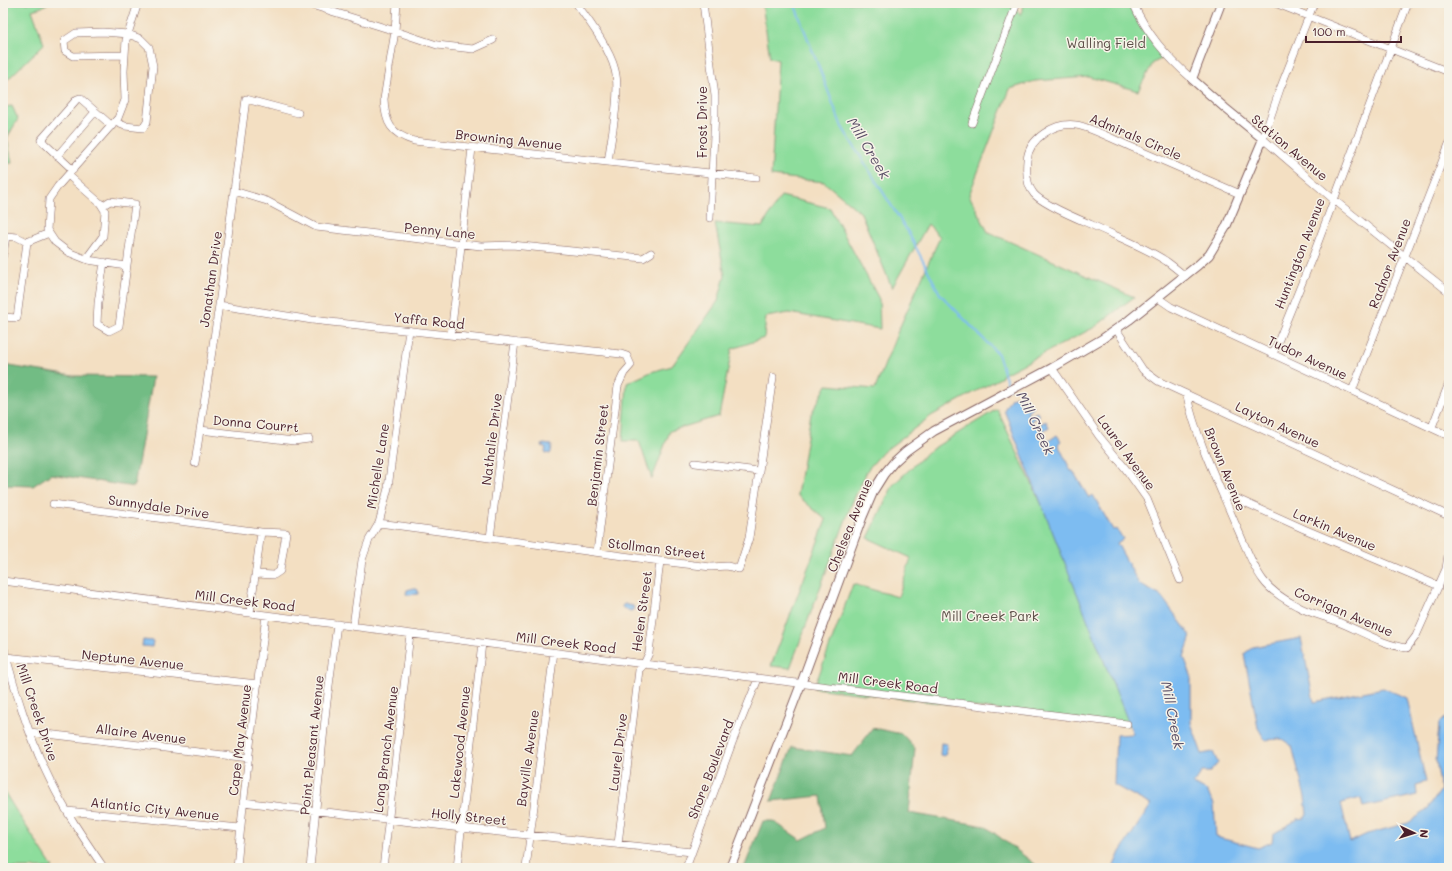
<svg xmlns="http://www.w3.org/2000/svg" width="1452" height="871" viewBox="0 0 1452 871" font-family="Mali,sans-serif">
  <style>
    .green { fill: #8ddd9c; stroke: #6c7e64 }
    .forest { fill: #72bc84; stroke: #5e6e58 }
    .water { fill: #7dbcf1; stroke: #646e8e }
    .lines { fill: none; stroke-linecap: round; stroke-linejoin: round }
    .stream { stroke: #7dbcf1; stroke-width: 2 }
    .minor-casing { stroke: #856260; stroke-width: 8 }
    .major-casing { stroke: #856260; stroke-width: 10 }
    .minor { stroke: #fff; stroke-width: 7 }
    .major { stroke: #fff; stroke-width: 8 }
    .labels { text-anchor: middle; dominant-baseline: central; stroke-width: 3; stroke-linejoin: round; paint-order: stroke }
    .park-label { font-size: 13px; fill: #5b4e47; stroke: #f7f3e8 }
    .street-label { font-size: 13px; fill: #4a1f2b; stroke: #f7f3e8 }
    .water-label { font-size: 14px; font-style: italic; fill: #594e66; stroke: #f7f3e8 }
  </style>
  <rect width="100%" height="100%" fill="#f7f3e8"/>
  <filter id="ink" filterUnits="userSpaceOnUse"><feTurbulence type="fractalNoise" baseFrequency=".025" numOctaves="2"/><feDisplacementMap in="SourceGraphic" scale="8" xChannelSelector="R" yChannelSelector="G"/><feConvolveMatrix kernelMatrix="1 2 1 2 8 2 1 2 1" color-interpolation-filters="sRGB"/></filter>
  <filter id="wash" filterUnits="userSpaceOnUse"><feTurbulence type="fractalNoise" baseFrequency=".012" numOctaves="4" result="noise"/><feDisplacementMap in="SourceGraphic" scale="16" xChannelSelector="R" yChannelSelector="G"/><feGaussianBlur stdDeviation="0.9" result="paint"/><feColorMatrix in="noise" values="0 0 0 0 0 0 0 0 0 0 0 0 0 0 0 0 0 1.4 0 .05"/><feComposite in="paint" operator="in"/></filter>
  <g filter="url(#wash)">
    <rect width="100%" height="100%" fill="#f3dfc2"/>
    <path class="green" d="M 3,3 L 48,3 L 42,7 L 32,10 L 44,44 L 3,84 Z
      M 762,3 L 1013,3 L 1020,15 L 1025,3 L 1129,3 L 1133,13 L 1163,58 L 1153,63 L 1138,91 L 1089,77 L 1035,81 L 1010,89 L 969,195 L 988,232 L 1134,297 L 1095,327 L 1002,375 L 1002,377 L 931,416 L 883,452 L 868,469 L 852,503 L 790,668 L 771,666 L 826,520 L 797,495 L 811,414 L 827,385 L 875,389 L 898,331 L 940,237 L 928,224 L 892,288 L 861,213 L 824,182 L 771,176 L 778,60 L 770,58 Z
      M 12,106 L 18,119 L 7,138 L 12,163 L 3,164 L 3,107 Z
      M 781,196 L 830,208 L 879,299 L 880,329 L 789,313 L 766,317 L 764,338 L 732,349 L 719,416 L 670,431 L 652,479 L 639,441 L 623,441 L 627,383 L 651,372 L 672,366 L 718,301 L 725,276 L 715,223 L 762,227 Z
      M 997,409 L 1110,650 L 1133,726 L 814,688 L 853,584 L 898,597 L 911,558 L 868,538 L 893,485 L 929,451 Z
      M 3,788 L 8,798 L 53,868 L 3,868 Z"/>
    <path class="forest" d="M 3,365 L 73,376 L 153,377 L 134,487 L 51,474 L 33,486 L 3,485 Z
      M 873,728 L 902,734 L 915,748 L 909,813 L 985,826 L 1040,868 L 744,868 L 763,821 L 773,821 L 801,840 L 825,828 L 821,796 L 771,801 L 792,747 L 852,756 Z"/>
    <path class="water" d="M 1018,396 L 1025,408 L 1031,404 L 1033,407 L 1027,411 L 1029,416 L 1037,412 L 1039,416 L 1031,420 L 1036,426 L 1046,421 L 1049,427 L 1041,432 L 1047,442 L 1057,435 L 1061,441 L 1058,444 L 1071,471 L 1073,471 L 1089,498 L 1093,495 L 1113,530 L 1117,529 L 1123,539 L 1117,543 L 1139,584 L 1161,596 L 1191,636 L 1184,657 L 1191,675 L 1191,723 L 1202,754 L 1213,752 L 1218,763 L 1210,772 L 1202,772 L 1193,784 L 1207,791 L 1214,804 L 1216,837 L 1258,848 L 1272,842 L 1273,834 L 1298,819 L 1305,818 L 1307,814 L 1305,797 L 1292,746 L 1282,739 L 1265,740 L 1258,728 L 1244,654 L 1253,647 L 1301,638 L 1314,702 L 1383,688 L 1407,698 L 1426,782 L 1416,785 L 1417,795 L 1363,807 L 1361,798 L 1341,803 L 1350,842 L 1367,834 L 1408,823 L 1426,811 L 1441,790 L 1436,761 L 1439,724 L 1449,714 L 1449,868 L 1113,868 L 1120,852 L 1151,805 L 1114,785 L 1116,735 L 1133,734 L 1004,410 L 1011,398 Z
      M 543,444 L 552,445 L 551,452 L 550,454 L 546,453 L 545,451 L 546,448 L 542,446 Z
      M 414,588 L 418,590 L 418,594 L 408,595 L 406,594 L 407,590 Z
      M 624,604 L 633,606 L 634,610 L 631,611 L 623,609 L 622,606 Z
      M 143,640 L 153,641 L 152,647 L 142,646 Z
      M 941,743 L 947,744 L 945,756 L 940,755 Z"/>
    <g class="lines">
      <path class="stream" d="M 794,3 L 842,127 L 908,232 L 940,294 L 998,354 L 1009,389"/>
    </g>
  </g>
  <g filter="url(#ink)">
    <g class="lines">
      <g class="minor-casing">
        <path id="minor" d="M 305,3 L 395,31 L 437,45 L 473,49 L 493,40
          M 397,3 L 395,31 L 384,99 C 385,123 391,134 414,141 L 756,178
          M 576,3 C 589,21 610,49 615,70 C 621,93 611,138 608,162
          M 703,3 L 715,96 L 715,113 L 710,218
          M 1133,3 C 1147,34 1166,56 1192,79
          M 1275,3 L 1449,72
          M 1314,3 L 1280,89 L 1263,139 L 1333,199 L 1449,292
          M 115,122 L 125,126 L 143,128 L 147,122 L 153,66 L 149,47 L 141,39 L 128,34 L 103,32 L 76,33 L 64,41 L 65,51 L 73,56 L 125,55
          M 972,123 L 1017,3
          M 57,156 L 95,112
          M 73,170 L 45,144 L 41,140 L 77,99 L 80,98 L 112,126
          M 68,175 L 100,203 L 105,211 L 103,236 L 86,259
          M 234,191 L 267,201 L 316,227 L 481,246 L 512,245 L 643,258 L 651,253
          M 102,206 L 110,201 L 135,204 L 119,326 L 109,331 L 97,324 L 98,303 L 104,262
          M 3,255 L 6,236 L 17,237 L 27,242
          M 126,266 L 88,260 L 68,252 L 55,242 L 47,230 L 49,199 L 58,186 L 118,118 L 125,100 L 124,71 L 126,40 L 138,3
          M 1185,276 C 1179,271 1173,266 1166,261 C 1143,246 1115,236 1090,224 C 1076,218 1044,205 1034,194 C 1027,186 1026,171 1027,160 C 1029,138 1055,122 1076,125 C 1090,127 1115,140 1129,146 C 1166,162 1203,178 1240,194
          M 1158,298 L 1171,307 L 1449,436
          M 219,305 L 312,320 L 621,354 L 627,356 L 631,365 L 624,373 L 618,386 L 597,552
          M 3,317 L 17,318 L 27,242 L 49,233
          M 1116,329 L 1143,370 L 1158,381 L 1449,516
          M 451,335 L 472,148
          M 1273,354 L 1314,253 L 1408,3
          M 1052,368 L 1099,436 L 1125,468 L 1147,499 L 1180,580
          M 1352,391 L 1449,144
          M 1187,396 C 1196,438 1218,483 1235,523 C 1244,542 1251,564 1263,580 C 1271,591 1285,600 1297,606 C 1309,613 1323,616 1336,621 C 1359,630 1383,645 1407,648 L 1416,636 L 1446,569 L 1448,555 L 1449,534
          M 1432,427 L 1449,383
          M 200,430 L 294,441 L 309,439
          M 195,463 L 219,305 L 246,99 L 298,113
          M 695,463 L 758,471
          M 1222,492 L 1304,529 L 1439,586
          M 53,504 L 261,532 L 286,533 L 280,571 L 274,575 L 256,574
          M 379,523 L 660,561 L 711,567 L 727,566 L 739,569 L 749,538 L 773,377
          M 490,538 L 515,342
          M 3,581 L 644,664 L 1127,724
          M 250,613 L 261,532
          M 353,626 L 362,560 L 369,540 L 379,523 L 388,488 L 409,330
          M 3,645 C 15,690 29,738 50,780 C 65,811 84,839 104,868
          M 6,657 L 258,684
          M 30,732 L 249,758
          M 243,802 L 461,828 L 692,852
          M 67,811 L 240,828
          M 618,844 L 639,670 L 644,664 L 649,653 L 660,561
          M 237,868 C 244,784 256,699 266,615
          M 310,868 L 326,709 L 337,624
          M 383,868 L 410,634
          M 457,868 L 482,643
          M 526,868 L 554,652
          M 686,868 L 732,743 L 758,679"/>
      </g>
      <g class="major-casing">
        <path id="major" d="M 730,868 L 801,684 L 862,518 L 874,490 L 884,474 L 894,462 L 906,451 L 934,431 L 1052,368 L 1102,339 L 1129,320 L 1198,265 L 1209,255 L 1226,227 L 1263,139 L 1225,108 L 1192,79 L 1221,3"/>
      </g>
      <use href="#minor" class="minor"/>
      <use href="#major" class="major"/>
    </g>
  </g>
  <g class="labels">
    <g class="park-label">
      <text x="1106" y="42">Walling Field</text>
      <text x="990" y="615">Mill Creek Park</text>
    </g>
    <g class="street-label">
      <text transform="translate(701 122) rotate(-90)">Frost Drive</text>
      <text transform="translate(1136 136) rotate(23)">Admirals Circle</text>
      <text transform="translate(509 139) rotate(6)">Browning Avenue</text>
      <text transform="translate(1290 147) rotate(40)">Station Avenue</text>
      <text transform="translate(440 230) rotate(6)">Penny Lane</text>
      <text transform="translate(1299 253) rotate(-69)">Huntington Avenue</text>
      <text transform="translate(1389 263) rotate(-69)">Radnor Avenue</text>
      <text transform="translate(210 279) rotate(-82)">Jonathan Drive</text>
      <text transform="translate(429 320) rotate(6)">Yaffa Road</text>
      <text transform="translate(1308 357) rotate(25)">Tudor Avenue</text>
      <text transform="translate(256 423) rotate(5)">Donna Courrt</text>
      <text transform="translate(1278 424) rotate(25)">Layton Avenue</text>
      <text transform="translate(491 439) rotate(-83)">Nathalie Drive</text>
      <text transform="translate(1127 452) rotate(54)">Laurel Avenue</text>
      <text transform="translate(597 455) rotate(-83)">Benjamin Street</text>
      <text transform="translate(377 466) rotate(-81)">Michelle Lane</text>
      <text transform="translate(1226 469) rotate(68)">Brown Avenue</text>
      <text transform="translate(159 506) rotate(8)">Sunnydale Drive</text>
      <text transform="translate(849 525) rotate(-68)">Chelsea Avenue</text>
      <text transform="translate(1335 529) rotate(23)">Larkin Avenue</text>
      <text transform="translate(657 548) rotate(7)">Stollman Street</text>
      <text transform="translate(245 600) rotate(7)">Mill Creek Road</text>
      <text transform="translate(641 611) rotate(-82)">Helen Street</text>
      <text transform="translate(1344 611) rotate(23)">Corrigan Avenue</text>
      <text transform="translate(566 642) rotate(7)">Mill Creek Road</text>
      <text transform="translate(133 659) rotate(6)">Neptune Avenue</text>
      <text transform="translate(888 682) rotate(7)">Mill Creek Road</text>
      <text transform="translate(38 712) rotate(71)">Mill Creek Drive</text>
      <text transform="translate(141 733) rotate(7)">Allaire Avenue</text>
      <text transform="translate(239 740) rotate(-83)">Cape May Avenue</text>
      <text transform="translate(459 742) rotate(-84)">Lakewood Avenue</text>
      <text transform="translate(311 745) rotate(-84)">Point Pleasant Avenue</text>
      <text transform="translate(385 749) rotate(-83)">Long Branch Avenue</text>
      <text transform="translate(617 752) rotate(-83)">Laurel Drive</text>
      <text transform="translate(527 758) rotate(-82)">Bayville Avenue</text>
      <text transform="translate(710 769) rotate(-69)">Shore Boulevard</text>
      <text transform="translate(155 808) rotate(6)">Atlantic City Avenue</text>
      <text transform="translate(469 816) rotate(6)">Holly Street</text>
    </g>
    <g class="water-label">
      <text transform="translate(869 148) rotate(59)">Mill Creek</text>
      <text transform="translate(1036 423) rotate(64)">Mill Creek</text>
      <text transform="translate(1173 715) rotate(79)">Mill Creek</text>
    </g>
  </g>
  <rect width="1452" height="871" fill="none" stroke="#f7f3e8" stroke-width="16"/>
  <g transform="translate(1414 833) rotate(94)" stroke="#f7f3e8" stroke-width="3" paint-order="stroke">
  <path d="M0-3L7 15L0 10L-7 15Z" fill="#4a1f2b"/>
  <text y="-6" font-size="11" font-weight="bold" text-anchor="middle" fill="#4a1f2b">N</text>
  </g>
  <path d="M1306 36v6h95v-6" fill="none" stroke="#4a1f2b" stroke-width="2"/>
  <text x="1312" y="36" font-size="12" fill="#4a1f2b" stroke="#f7f3e8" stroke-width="3" paint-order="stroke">100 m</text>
</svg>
